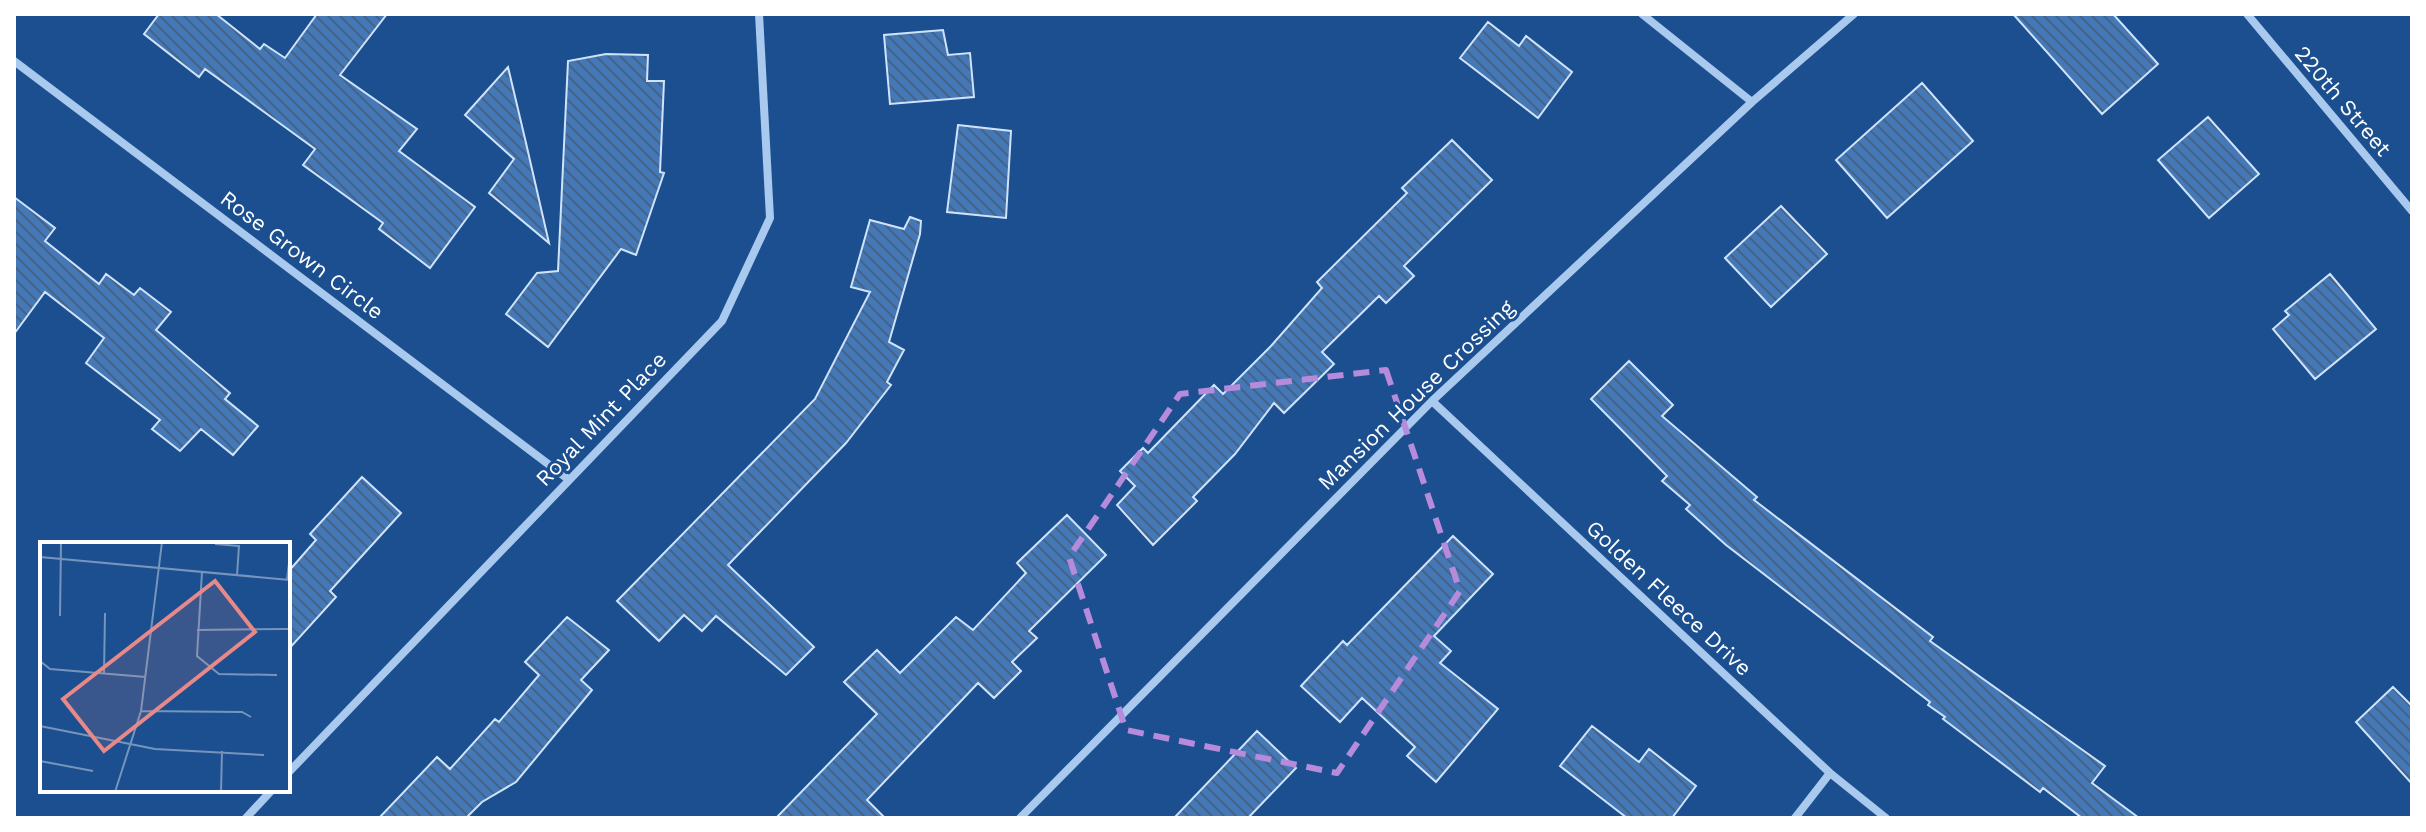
<svg xmlns="http://www.w3.org/2000/svg" width="2426" height="832" viewBox="0 0 2426 832" font-family="'Work Sans',sans-serif">
  <style>
    .building { fill: url(#building-back-hatch); stroke: #cfe3fa; stroke-width: 2 }
    .lines { fill: none; stroke-linecap: round; stroke-linejoin: round }
    .minor { stroke: #a9c9ee; stroke-width: 8 }
    .marked { fill: none; stroke: #b68bdc; stroke-width: 6; stroke-dasharray: 16 10; stroke-linejoin: round }
    .labels { text-anchor: middle; dominant-baseline: central; stroke-width: 6; stroke-linejoin: round; paint-order: stroke }
    .street-label { font-size: 22px; fill: #fff; stroke: #1b4f8f }
    .inset-road { fill: none; stroke: #7695bc; stroke-width: 2 }
    .view { fill: #e88989; fill-opacity: 0.15; stroke: #e88989; stroke-width: 4 }
    .inset-edge { fill: none; stroke: #fff; stroke-width: 4 }
  </style>
  <defs>
    <pattern id="building-back-hatch" width="6" height="6" patternUnits="userSpaceOnUse" patternTransform="scale(2)"><rect width="6" height="6" fill="#4478b7"/><path d="M-1 5l2 2M0 0l6 6M5-1l2 2" fill="none" stroke="#486282"/></pattern>
  </defs>
  <rect width="100%" height="100%" fill="#1b4f8f"/>
  <path class="building" d="M 159,14 L 216,14 L 260,49 L 264,44 L 285,58 L 317,14 L 387,14 L 340,75 L 417,129 L 399,151 L 475,207 L 430,268 L 379,229 L 383,223 L 303,165 L 315,149 L 205,69 L 199,77 L 144,34 Z
    M 2013,14 L 2113,14 L 2158,64 L 2102,114 Z
    M 1488,22 L 1519,46 L 1526,36 L 1572,72 L 1538,118 L 1460,58 Z
    M 943,30 L 948,55 L 970,53 L 974,97 L 890,104 L 884,35 Z
    M 606,54 L 648,55 L 647,81 L 664,81 L 660,172 L 664,173 L 636,255 L 621,249 L 548,347 L 506,314 L 537,273 L 558,271 L 568,61 Z
    M 508,67 L 526,143 L 549,243 L 489,193 L 514,159 L 465,115 Z
    M 1922,83 L 1973,141 L 1887,218 L 1836,160 Z
    M 2208,117 L 2259,174 L 2209,218 L 2158,160 Z
    M 958,125 L 1011,131 L 1006,218 L 947,212 Z
    M 1452,140 L 1492,180 L 1404,266 L 1414,276 L 1386,303 L 1379,296 L 1322,352 L 1334,364 L 1284,413 L 1274,403 L 1235,454 L 1193,497 L 1197,501 L 1153,545 L 1117,505 L 1135,486 L 1120,471 L 1143,448 L 1148,453 L 1214,385 L 1223,394 L 1271,346 L 1322,288 L 1317,282 L 1407,193 L 1402,188 Z
    M 14,197 L 55,228 L 45,241 L 99,284 L 106,274 L 134,295 L 140,288 L 171,312 L 156,330 L 230,393 L 225,399 L 258,426 L 233,455 L 201,429 L 180,451 L 152,429 L 160,420 L 86,363 L 104,338 L 45,292 L 14,334 Z
    M 1781,206 L 1827,254 L 1771,307 L 1725,258 Z
    M 910,217 L 921,221 L 920,234 L 889,342 L 904,350 L 887,382 L 891,385 L 846,443 L 728,565 L 814,647 L 786,675 L 716,616 L 702,631 L 684,615 L 659,641 L 617,601 L 815,399 L 870,292 L 851,287 L 870,220 L 904,229 Z
    M 2330,274 L 2376,329 L 2315,379 L 2273,329 L 2289,315 L 2285,311 Z
    M 1629,361 L 1673,405 L 1662,416 L 1757,497 L 1754,500 L 1933,637 L 1930,641 L 2105,766 L 2092,783 L 2139,818 L 2082,818 L 2043,788 L 2040,792 L 1943,719 L 1945,717 L 1928,705 L 1930,702 L 1726,545 L 1686,509 L 1690,505 L 1662,481 L 1667,476 L 1591,399 Z
    M 362,477 L 401,513 L 330,591 L 336,597 L 288,650 L 288,572 L 316,540 L 310,534 Z
    M 1067,515 L 1106,555 L 1029,631 L 1037,638 L 1012,662 L 1021,671 L 994,698 L 978,683 L 867,800 L 885,818 L 776,818 L 877,714 L 844,682 L 877,650 L 900,673 L 956,617 L 973,630 L 1026,573 L 1017,563 Z
    M 1453,536 L 1493,574 L 1434,636 L 1451,651 L 1440,663 L 1498,709 L 1436,782 L 1407,756 L 1415,747 L 1362,698 L 1340,722 L 1301,686 L 1343,641 L 1347,645 Z
    M 567,617 L 609,650 L 581,680 L 592,690 L 516,782 L 482,802 L 466,818 L 379,818 L 437,757 L 450,769 L 495,719 L 499,722 L 539,675 L 525,662 Z
    M 2393,687 L 2412,706 L 2412,784 L 2356,722 Z
    M 1592,726 L 1639,762 L 1649,749 L 1696,786 L 1672,818 L 1627,818 L 1560,766 Z
    M 1257,731 L 1296,768 L 1248,818 L 1174,818 Z"/>
  <g class="lines">
    <path class="minor" d="M 1642,14 L 1752,102
      M 2247,14 L 2412,211
      M 14,61 L 568,479
      M 1432,401 L 1830,773 L 1886,818
      M 288,773 L 722,321 L 770,218 L 759,14
      M 246,818 L 272,790
      M 1020,818 L 1432,401 L 1752,102 L 1854,14
      M 1795,818 L 1830,773"/>
  </g>
  <path class="marked" d="M 1386,370 L 1460,591 L 1337,773 L 1126,730 L 1069,557 L 1180,394 Z"/>
  <g class="labels">
    <g class="street-label">
      <text transform="translate(2343 101) rotate(50)">220th Street</text>
      <text transform="translate(302 255) rotate(37)">Rose Grown Circle</text>
      <text transform="translate(1416 395) rotate(-44)">Mansion House Crossing</text>
      <text transform="translate(601 419) rotate(-46)">Royal Mint Place</text>
      <text transform="translate(1669 598) rotate(43)">Golden Fleece Drive</text>
    </g>
  </g>
  <g transform="translate(40 542)">
    <rect width="250" height="250" fill="#1b4f8f"/>
    <path class="inset-road" d="M 175,2 L 199,4 L 197,33M 0,15 L 250,38M 162,30 L 157,114 L 179,132 L 237,133M 247,37 L 250,13M 20,74 L 21,0M 157,88 L 248,87M 0,119 L 10,127 L 106,135M 64,131 L 65,71M 101,169 L 202,170 L 211,175M 0,184 L 115,207 L 224,213M 0,219 L 53,229M 75,250 L 101,169 L 122,0M 181,250 L 182,209"/>
    <path class="view" d="M 175,39 L 215,90 L 64,209 L 23,157 Z"/>
    <rect width="250" height="250" class="inset-edge"/>
  </g>
  <rect width="2426" height="832" fill="none" stroke="#ffffff" stroke-width="32"/>
</svg>
